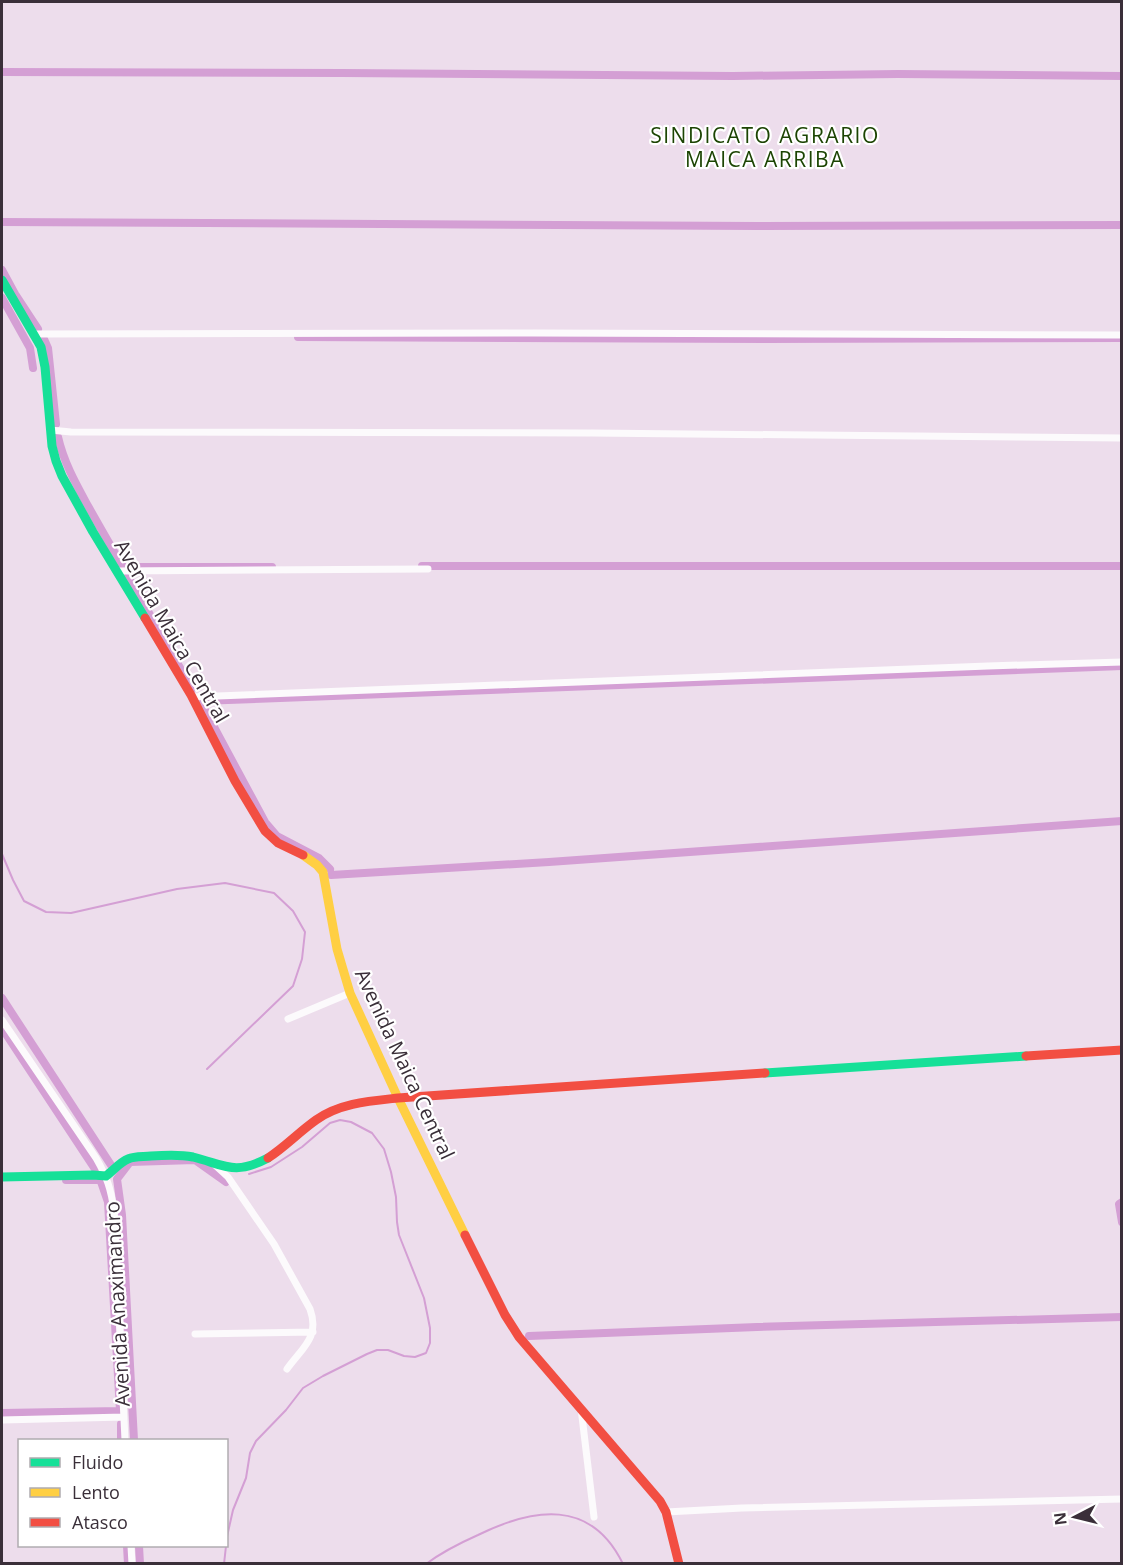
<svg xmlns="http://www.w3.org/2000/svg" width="1123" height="1565" viewBox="0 0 1123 1565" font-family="'Open Sans',sans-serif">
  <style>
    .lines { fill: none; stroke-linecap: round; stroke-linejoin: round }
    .stream { stroke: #d49fd4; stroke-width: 2 }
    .canal { stroke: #d49fd4; stroke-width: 8 }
    .street { stroke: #fcfafc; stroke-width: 7 }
    .fast { stroke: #16e098; stroke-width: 9 }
    .slow { stroke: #ffcf43; stroke-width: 9 }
    .jam { stroke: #f24e42; stroke-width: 9 }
    .labels { text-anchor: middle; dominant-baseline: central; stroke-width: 4.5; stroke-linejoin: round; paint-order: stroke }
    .street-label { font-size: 20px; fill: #3a2f39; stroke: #fff }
    .neighbourhood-label { font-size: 21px; letter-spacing: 1.5px; fill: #1c4403; stroke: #fff }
  </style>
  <rect width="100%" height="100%" fill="#edddec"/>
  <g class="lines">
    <path class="stream" d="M 2,854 L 13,880 L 24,901 L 46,912 L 71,913 L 177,889 L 225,883 L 274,893 L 293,911 L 305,932 L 302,959 L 293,986 L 207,1069
      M 226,1541 L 233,1510 L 246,1478 L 250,1453 L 256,1441 L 286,1410 L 303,1388 L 323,1376 L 367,1354 L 377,1350 L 388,1350 L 404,1356 L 415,1357 L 426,1353 L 430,1343 L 430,1328 L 424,1298 L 399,1235 L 397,1222 L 396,1197 L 391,1172 L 384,1149 L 372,1133 L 351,1122 L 340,1120 L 330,1123 L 302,1147 L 271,1167 L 249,1174
      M 224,1564 L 226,1546
      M 426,1564 C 442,1552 460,1543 478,1535 C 533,1508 591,1498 623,1564"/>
    <path class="canal" d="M 2,72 L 343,73 L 733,76 L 898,74 L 1122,76
      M 2,222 L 757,226 L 1122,225
      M 2,270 L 15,294 L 38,329
      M 2,298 L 30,348 L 33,368
      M 298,337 L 765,339 L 1122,338
      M 44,339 L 48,348 L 56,424
      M 58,437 C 64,463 76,484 88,506 C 100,527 111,547 124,568
      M 422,566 L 1122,566
      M 123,567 L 272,567
      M 128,576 L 192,689
      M 330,869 L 319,858 L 277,836 L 265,822 L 200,701 L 1122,666
      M 331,875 L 549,862 L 1122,821
      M 2,998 L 111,1165
      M 2,1028 L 95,1169
      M 66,1180 L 100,1180
      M 1122,1202 L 1119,1204 L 1122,1222
      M 529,1336 L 757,1327 L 1122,1317
      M 2,1413 L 120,1411 L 108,1202 L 100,1179
      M 121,1424 L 121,1440
      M 134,1440 L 122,1215 L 117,1179 L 130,1162 L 195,1160 L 226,1182
      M 127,1546 L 128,1564
      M 139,1546 L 140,1564"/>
    <path class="street" d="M 34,334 L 532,333 L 1122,335
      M 50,430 L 71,432 L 591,433 L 1122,438
      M 117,571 L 428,569
      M 192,697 L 988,666 L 1122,662
      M 288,1019 L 350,993
      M 2,1020 L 96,1158 C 107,1177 111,1189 114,1211 L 125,1440
      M 216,1166 L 228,1177 L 274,1244 L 310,1309 C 320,1337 303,1347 287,1369
      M 195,1334 L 313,1332
      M 581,1408 L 594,1517
      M 2,1420 L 124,1417
      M 666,1512 L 742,1508 L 1122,1499
      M 131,1546 L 132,1564"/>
    <path class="fast" d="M 2,280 L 41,347 L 45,367 L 52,446 L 56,461 L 62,476 L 93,532 L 145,618
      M 765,1073 L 1026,1056
      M 2,1177 L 93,1175 L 106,1176 C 113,1171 120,1162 128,1159 C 135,1156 144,1157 151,1156 C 165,1155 179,1154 193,1157 C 225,1165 234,1176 268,1158"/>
    <path class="slow" d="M 303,855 L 317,865 L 323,872 L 337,949 L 350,993 L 398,1098 L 465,1235"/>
    <path class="jam" d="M 145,618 L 191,695 L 235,781 L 265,831 L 278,843 L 303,855
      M 1026,1056 L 1122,1050
      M 268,1158 C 285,1147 299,1132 316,1120 C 340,1103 370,1101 398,1098 L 765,1073
      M 465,1235 L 505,1315 L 519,1337 L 660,1501 L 666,1512 L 679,1564"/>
  </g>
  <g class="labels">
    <g class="street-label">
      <text transform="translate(172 631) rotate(60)">Avenida Maica Central</text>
      <text transform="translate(405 1064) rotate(65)">Avenida Maica Central</text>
      <text transform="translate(117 1304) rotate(-93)">Avenida Anaximandro</text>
    </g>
    <g class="neighbourhood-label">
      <text x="765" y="135">SINDICATO AGRARIO<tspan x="765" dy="24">MAICA ARRIBA</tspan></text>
    </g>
  </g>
  <rect width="1123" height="1565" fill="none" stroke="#3a2f39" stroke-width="6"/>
  <rect x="18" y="1439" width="210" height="108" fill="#ffffff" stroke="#b0acb0" stroke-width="1.5"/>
  <rect x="30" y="1458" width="30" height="9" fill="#16e098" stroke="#b0acb0" stroke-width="1.5"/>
  <text x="72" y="1469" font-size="18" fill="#3a2f39">Fluido</text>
  <rect x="30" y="1488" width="30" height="9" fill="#ffcf43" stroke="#b0acb0" stroke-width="1.5"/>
  <text x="72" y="1499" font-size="18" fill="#3a2f39">Lento</text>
  <rect x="30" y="1518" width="30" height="9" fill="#f24e42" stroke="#b0acb0" stroke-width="1.5"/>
  <text x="72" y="1529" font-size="18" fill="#3a2f39">Atasco</text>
  <g transform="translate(1075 1517) rotate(263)" stroke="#ffffff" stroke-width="4.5" paint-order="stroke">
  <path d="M0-4.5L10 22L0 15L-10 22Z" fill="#3a2f39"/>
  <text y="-9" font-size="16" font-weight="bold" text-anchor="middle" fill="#3a2f39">N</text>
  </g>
</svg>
